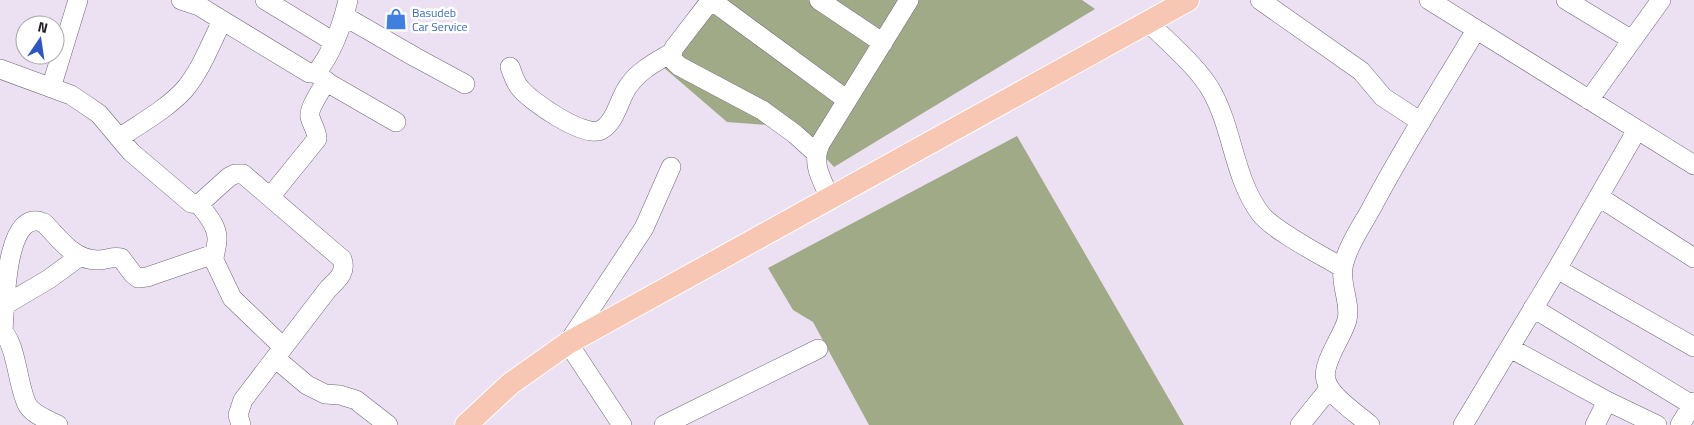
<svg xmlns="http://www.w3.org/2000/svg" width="1694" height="425" viewBox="0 0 1694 425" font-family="'Titillium Web',sans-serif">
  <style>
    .forest { fill: #a1aa87 }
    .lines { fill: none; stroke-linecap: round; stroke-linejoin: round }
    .minor-casing { stroke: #706776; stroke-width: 20 }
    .major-casing { stroke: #fff; stroke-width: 24 }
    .minor { stroke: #fff; stroke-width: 19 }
    .major { stroke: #f7c7b3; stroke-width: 22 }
    .labels { text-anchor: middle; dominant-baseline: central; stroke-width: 5; stroke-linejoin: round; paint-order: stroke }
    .shop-label { font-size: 12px; fill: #366cbe; stroke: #fff; text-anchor: start }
  </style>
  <rect width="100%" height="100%" fill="#ebe1f2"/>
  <path class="forest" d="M 698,0 L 1082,0 L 1095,9 L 834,167 L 797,127 L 727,122 L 655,60 Z
    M 1017,136 L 1184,425 L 869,425 L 813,322 L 793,310 L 768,268 Z"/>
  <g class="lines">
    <g class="minor-casing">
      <path id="minor" d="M 181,0 L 199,6 L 212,14 L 309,73 L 316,73 C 333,52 342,26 348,0
        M 265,0 L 334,42
        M 711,0 L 674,48 L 671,58 L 679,66 L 762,110 L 795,134 L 816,153
        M 711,0 L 847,100
        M 819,0 L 883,43
        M 1260,0 L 1361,71 L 1383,97 L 1421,122
        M 1429,0 L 1694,165
        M 1566,0 L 1632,40
        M 344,16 L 415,57 L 465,84
        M 1148,22 C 1168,42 1199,68 1212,92 C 1233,130 1234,178 1260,213 C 1272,230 1323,256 1343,268
        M 510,67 C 513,74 514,81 520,88 C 530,101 585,139 601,130 C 615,123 619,100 627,88 C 638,71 654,63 671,53
        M 0,69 L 71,95 L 86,105 L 99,114 L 131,152 L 191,203 L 199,204 L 229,177 L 235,174 L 243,174 L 342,259 C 347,273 337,280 328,289 L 243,400 L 238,415 L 241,425
        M 317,74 L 330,84 L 396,122
        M 51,88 L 78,0
        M 1589,100 L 1661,0
        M 119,138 C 141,123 167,109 185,89 C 201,70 211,43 222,21
        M 270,197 L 317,139 C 317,130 312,125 310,117 C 308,109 322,89 326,81
        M 1599,197 L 1694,258
        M 830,198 C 822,180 811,164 820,144 L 909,0
        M 199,204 C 206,214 218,226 217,240 C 217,247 214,253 214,260 L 232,298 L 283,347
        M 1557,269 L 1694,347
        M 5,305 L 49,279 L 79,257
        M 1533,308 L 1692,405
        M 0,330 C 17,339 17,388 28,406 C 34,415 48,420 58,425
        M 3,331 C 5,311 4,205 44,223 C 60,239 73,260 98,260 C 106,260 113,256 121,258 L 133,274 L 138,278 L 147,277 L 214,254
        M 1510,348 L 1607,401 L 1657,425
        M 275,358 L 307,385 L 325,394 L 340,395 L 356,400 L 388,425
        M 622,425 L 568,343 L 644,228 L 671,167
        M 664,425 L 818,349
        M 1300,425 L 1329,389
        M 1370,425 C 1356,413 1330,396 1326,380 C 1321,364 1343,336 1347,320 C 1351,303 1340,285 1343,267 C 1347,247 1361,227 1371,209 C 1403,148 1441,89 1476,30
        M 1463,425 L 1557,269 L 1637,130
        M 1595,425 L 1607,401
        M 1680,425 L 1694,402"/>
    </g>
    <g class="major-casing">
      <path id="major" d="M 466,425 L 510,384 L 568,343 L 1188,0"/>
    </g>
    <use href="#minor" class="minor"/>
    <use href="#major" class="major"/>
  </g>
  <defs>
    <g id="shop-bare" transform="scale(1.725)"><path d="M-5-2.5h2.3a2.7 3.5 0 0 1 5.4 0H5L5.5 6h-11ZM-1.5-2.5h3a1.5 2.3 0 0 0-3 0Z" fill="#3f7fe0" stroke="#fff" stroke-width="2.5" paint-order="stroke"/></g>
  </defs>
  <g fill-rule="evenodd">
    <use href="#shop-bare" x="396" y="19"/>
  </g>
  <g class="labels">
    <g class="shop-label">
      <text x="412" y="12">Basudeb<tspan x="412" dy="14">Car Service</tspan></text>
    </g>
  </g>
  <g transform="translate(40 40) rotate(13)"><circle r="24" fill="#ffffff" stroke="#a6a5a7"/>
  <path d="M0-4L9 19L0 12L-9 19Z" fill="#2c56c5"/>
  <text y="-8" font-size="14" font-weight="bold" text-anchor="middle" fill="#211d23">N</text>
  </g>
</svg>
